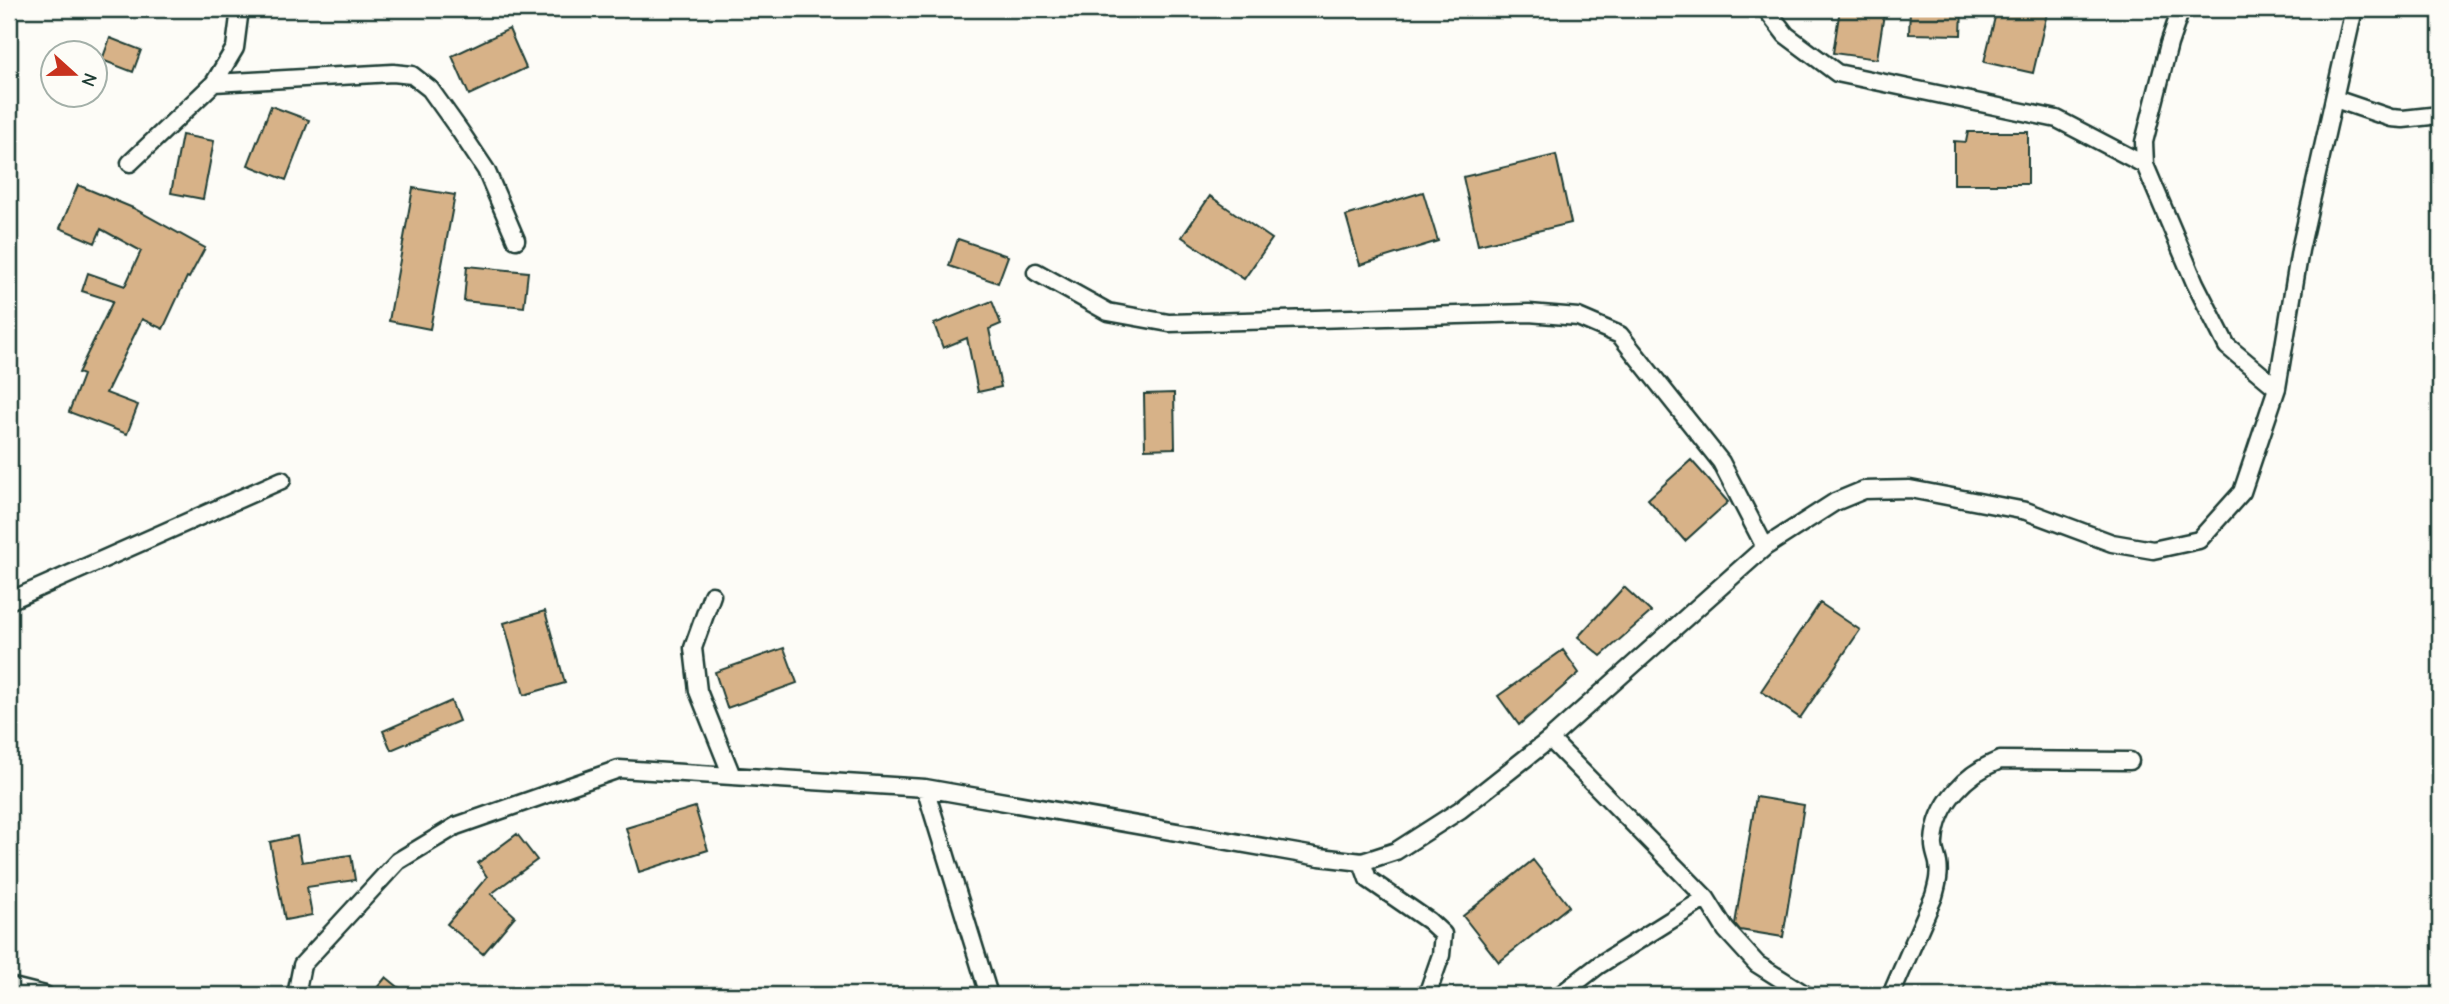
<svg xmlns="http://www.w3.org/2000/svg" width="2449" height="1004" viewBox="0 0 2449 1004" font-family="'Comic Neue',sans-serif">
  <style>
    .building { fill: #d7b288; stroke: #1f3d34; stroke-width: 2 }
    .lines { fill: none; stroke-linecap: round; stroke-linejoin: round }
    .minor-casing { stroke: #1f3d34; stroke-width: 21 }
    .minor { stroke: #fdfcf7; stroke-width: 16 }
  </style>
  <rect width="100%" height="100%" fill="#fdfcf7"/>
  <filter id="ink" filterUnits="userSpaceOnUse"><feTurbulence type="fractalNoise" baseFrequency=".0143" numOctaves="2"/><feDisplacementMap in="SourceGraphic" scale="14" xChannelSelector="R" yChannelSelector="G"/><feConvolveMatrix kernelMatrix="1 2 1 2 8 2 1 2 1" color-interpolation-filters="sRGB"/></filter>
  <g filter="url(#ink)">
    <path class="building" d="M 1840,9 L 1884,14 L 1877,59 L 1833,53 Z
      M 1910,9 L 1962,9 L 1961,35 L 1909,34 Z
      M 1997,9 L 2048,9 L 2033,73 L 1984,62 Z
      M 509,29 L 526,68 L 469,95 L 452,56 Z
      M 110,38 L 141,50 L 133,72 L 102,60 Z
      M 271,106 L 309,120 L 286,180 L 248,165 Z
      M 1968,132 L 2028,132 L 2028,184 L 1954,184 L 1954,141 L 1966,142 Z
      M 182,135 L 214,141 L 203,199 L 171,193 Z
      M 1556,155 L 1571,223 L 1478,245 L 1463,177 Z
      M 78,185 L 133,208 L 205,248 L 189,278 L 187,277 L 163,329 L 142,319 L 106,393 L 138,405 L 127,434 L 69,412 L 83,375 L 78,373 L 113,301 L 82,291 L 88,273 L 125,286 L 141,251 L 101,229 L 95,243 L 60,228 Z
      M 413,188 L 455,195 L 430,329 L 389,321 Z
      M 1423,192 L 1438,241 L 1360,265 L 1346,216 Z
      M 1210,196 L 1272,239 L 1244,279 L 1182,237 Z
      M 958,239 L 1008,256 L 998,283 L 949,266 Z
      M 467,266 L 528,272 L 524,307 L 464,301 Z
      M 992,301 L 1001,324 L 989,329 L 1001,387 L 978,392 L 967,338 L 943,348 L 934,324 Z
      M 1174,393 L 1175,448 L 1145,449 L 1144,394 Z
      M 1691,460 L 1728,502 L 1685,541 L 1648,499 Z
      M 1624,587 L 1651,612 L 1601,656 L 1578,637 Z
      M 1820,603 L 1860,630 L 1800,718 L 1761,691 Z
      M 545,611 L 565,683 L 524,695 L 504,623 Z
      M 784,648 L 797,683 L 727,708 L 715,672 Z
      M 1563,650 L 1579,673 L 1519,725 L 1498,696 Z
      M 451,701 L 459,721 L 391,750 L 383,731 Z
      M 1756,797 L 1804,805 L 1783,937 L 1740,930 L 1735,924 Z
      M 695,807 L 708,850 L 639,872 L 626,828 Z
      M 517,834 L 537,860 L 491,894 L 515,916 L 483,954 L 447,924 L 487,877 L 478,863 Z
      M 297,836 L 302,862 L 351,855 L 355,880 L 307,887 L 312,915 L 285,920 L 270,842 Z
      M 1533,860 L 1569,906 L 1499,962 L 1463,916 Z
      M 386,977 L 408,995 L 371,995 Z"/>
    <g class="lines">
      <g class="minor-casing">
        <path id="minor" d="M 1766,9 L 1786,35 L 1837,73 L 2057,119 L 2145,165
          M 2181,9 L 2169,44 L 2144,142 L 2145,165 L 2195,283 L 2227,346 L 2277,388
          M 214,83 L 393,73 L 412,75 L 430,89 L 460,131 L 486,170 L 516,240
          M 2335,99 L 2391,118 L 2403,119 L 2440,115
          M 130,163 L 214,83 L 235,48 L 240,9
          M 1036,272 L 1108,312 L 1169,323 L 1529,313 L 1578,317 L 1620,335 L 1721,462 L 1765,547
          M 712,595 L 693,648 L 698,691 L 732,776
          M 9,601 L 282,480
          M 1550,739 L 1706,898 L 1726,930 L 1757,964 L 1806,995
          M 925,788 L 989,995
          M 1362,862 L 1368,879 L 1429,921 L 1443,934 L 1441,955 L 1427,995
          M 9,986 L 45,995
          M 296,995 L 302,965 L 398,861 L 456,826 L 619,769 L 925,788 L 1320,857 L 1362,862 L 1396,851 L 1460,810 L 1550,739 L 1765,547 L 1835,502 L 1864,490 L 1910,489 L 2026,511 L 2112,543 L 2153,550 L 2199,540 L 2242,492 L 2277,388 L 2300,250 L 2354,9
          M 1560,995 L 1599,965 L 1706,898
          M 1891,995 L 1934,896 C 1937,885 1940,875 1938,863 C 1937,857 1933,849 1934,842 C 1936,803 1967,773 2000,760 L 2130,761"/>
      </g>
      <use href="#minor" class="minor"/>
    </g>
  </g>
  <rect width="2449" height="1004" fill="none" stroke="#fdfcf7" stroke-width="35"/>
  <rect x="18" y="18" width="2414" height="969" fill="none" stroke="#1f3d34" stroke-width="2.5" filter="url(#ink)"/>
  <g transform="translate(74 74) rotate(111)"><circle r="33" fill="#fdfcf7" stroke="#a4b0a9" stroke-width="2"/>
  <path d="M0-5L12 26L0 18L-12 26Z" fill="#c8321e"/>
  <text y="-10" font-size="19" font-weight="bold" text-anchor="middle" fill="#1f3d34">N</text>
  </g>
</svg>
